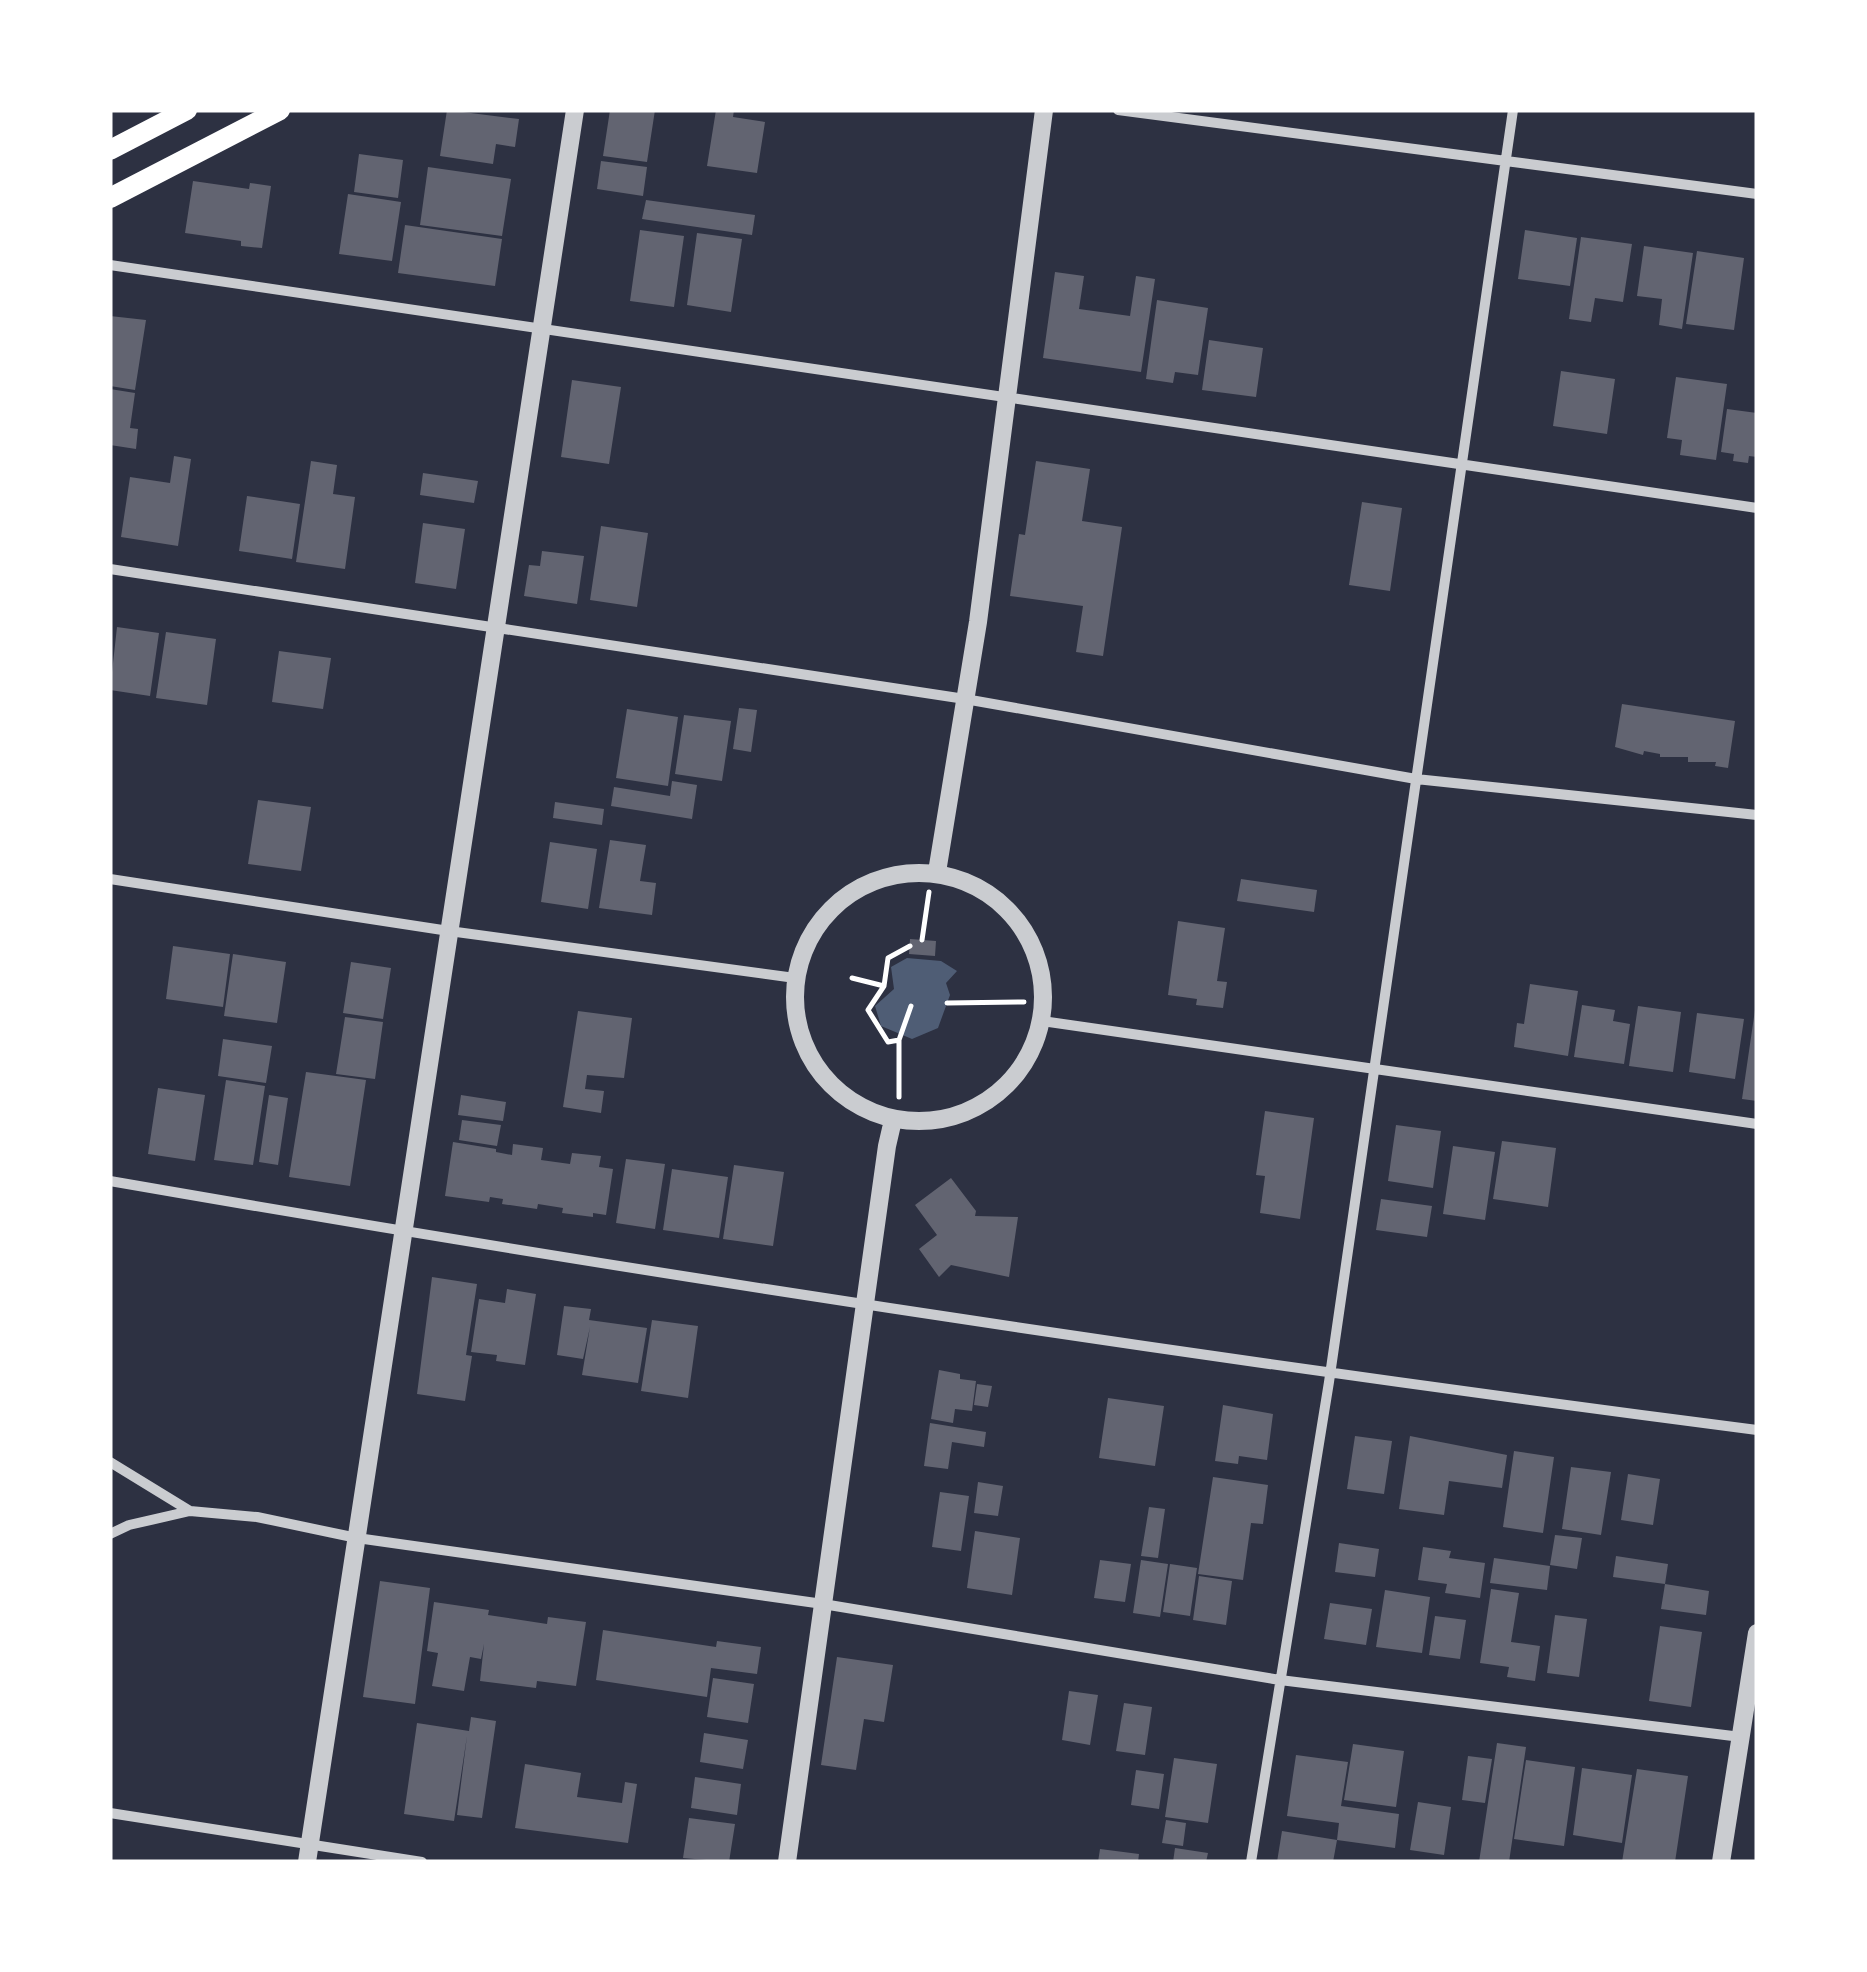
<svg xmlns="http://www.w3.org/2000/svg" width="1867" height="1972" viewBox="0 0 1867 1972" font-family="'Noto Serif',serif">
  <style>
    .water { fill: #4f5d75 }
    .building { fill: #626471 }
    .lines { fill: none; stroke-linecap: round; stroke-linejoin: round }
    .path { stroke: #fff; stroke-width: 5 }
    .minor { stroke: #caccd0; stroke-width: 10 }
    .tertiary { stroke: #caccd0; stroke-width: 18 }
    .secondary { stroke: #fff; stroke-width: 20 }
  </style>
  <rect width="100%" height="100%" fill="#2d3142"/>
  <path class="water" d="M 907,958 L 941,961 L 957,971 L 946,983 L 950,995 L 938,1028 L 912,1039 L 881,1026 L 875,1006 L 894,989 L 891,967 Z"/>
  <path class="building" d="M 447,110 L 519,119 L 515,147 L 496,144 L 493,164 L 440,156 Z
    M 610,110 L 655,110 L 647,162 L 603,156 Z
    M 716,110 L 734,110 L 733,117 L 765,122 L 757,173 L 707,166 Z
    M 359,154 L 403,160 L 398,198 L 354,192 Z
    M 601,161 L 647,167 L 643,196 L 597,189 Z
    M 428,167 L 511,179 L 502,236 L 420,225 Z
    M 193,181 L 249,189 L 250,183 L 271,186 L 262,248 L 241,246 L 241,241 L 185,233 Z
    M 348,194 L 401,202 L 392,261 L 339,254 Z
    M 646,200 L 755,215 L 752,235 L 642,219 Z
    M 405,225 L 502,239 L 495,286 L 398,273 Z
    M 640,230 L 684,236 L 674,307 L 630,301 Z
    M 1525,230 L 1577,238 L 1570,286 L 1518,279 Z
    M 697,233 L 742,239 L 731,312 L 687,305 Z
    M 1581,237 L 1632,244 L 1623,302 L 1595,298 L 1591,322 L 1569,319 Z
    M 1644,246 L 1693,253 L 1682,329 L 1659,325 L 1662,299 L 1637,296 Z
    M 1697,251 L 1744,258 L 1734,330 L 1686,324 Z
    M 1055,272 L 1084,276 L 1079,309 L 1130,316 L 1136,276 L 1155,279 L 1141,372 L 1043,358 Z
    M 1157,300 L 1208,308 L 1198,375 L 1175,372 L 1173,383 L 1146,379 Z
    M 110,316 L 146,320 L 135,390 L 110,386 Z
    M 1209,340 L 1263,348 L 1256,397 L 1202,390 Z
    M 1561,371 L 1615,379 L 1607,434 L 1553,426 Z
    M 1676,377 L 1727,384 L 1716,460 L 1680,455 L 1682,440 L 1667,438 Z
    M 572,380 L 621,387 L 609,464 L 561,457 Z
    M 110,389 L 135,393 L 130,428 L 138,429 L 136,449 L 110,445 Z
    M 1727,409 L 1757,413 L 1757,457 L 1749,456 L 1748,463 L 1733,461 L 1734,454 L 1721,452 Z
    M 174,456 L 191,459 L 178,546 L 121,537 L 130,477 L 170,483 Z
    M 311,461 L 337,465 L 333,494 L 355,497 L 345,569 L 296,562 Z
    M 1036,461 L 1090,469 L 1082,521 L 1122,527 L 1103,656 L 1076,652 L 1083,606 L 1010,596 L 1019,534 L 1025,535 Z
    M 423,473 L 478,481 L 474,503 L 420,495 Z
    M 247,496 L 300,504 L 292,559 L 239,551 Z
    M 1362,502 L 1402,508 L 1390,591 L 1349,585 Z
    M 423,523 L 465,529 L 456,589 L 415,583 Z
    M 601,526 L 648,533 L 637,607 L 590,600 Z
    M 542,551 L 584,556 L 577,604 L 524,596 L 529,565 L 540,566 Z
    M 117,627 L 159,633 L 150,696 L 110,690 Z
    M 166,632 L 216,639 L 207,705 L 156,698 Z
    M 279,651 L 331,658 L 323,709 L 272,702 Z
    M 1622,704 L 1735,721 L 1728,768 L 1715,766 L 1716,762 L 1688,762 L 1688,757 L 1660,757 L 1660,754 L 1644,751 L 1643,755 L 1615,747 Z
    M 739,708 L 757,710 L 751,752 L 733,749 Z
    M 627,709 L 678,717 L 668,786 L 616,778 Z
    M 684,715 L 731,721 L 722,781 L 675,774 Z
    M 672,781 L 697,785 L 692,819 L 611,806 L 614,787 L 670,796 Z
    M 258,800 L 311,807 L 301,871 L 248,864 Z
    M 555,802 L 604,809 L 602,825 L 553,818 Z
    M 610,840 L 646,845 L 640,881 L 656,883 L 652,915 L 599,908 Z
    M 550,842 L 597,849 L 588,909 L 541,902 Z
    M 1241,879 L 1317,890 L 1314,912 L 1237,901 Z
    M 1178,921 L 1225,928 L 1217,981 L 1227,982 L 1223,1008 L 1196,1005 L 1197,999 L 1168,995 Z
    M 910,939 L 936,941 L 935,956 L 909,954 Z
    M 173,946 L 230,954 L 223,1007 L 166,999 Z
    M 233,954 L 286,962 L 277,1023 L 224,1016 Z
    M 351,962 L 391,968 L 383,1019 L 343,1013 Z
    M 1530,984 L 1578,991 L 1568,1056 L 1514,1047 L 1517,1023 L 1524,1024 Z
    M 1582,1005 L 1615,1010 L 1613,1021 L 1630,1024 L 1624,1064 L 1574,1057 Z
    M 1638,1006 L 1681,1012 L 1673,1072 L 1629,1066 Z
    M 1755,1010 L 1757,1011 L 1757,1101 L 1742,1099 Z
    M 578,1011 L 632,1018 L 624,1078 L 587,1075 L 585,1089 L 604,1091 L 601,1113 L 563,1107 Z
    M 1697,1013 L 1744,1019 L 1735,1079 L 1689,1072 Z
    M 345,1017 L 383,1022 L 375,1079 L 336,1074 Z
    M 223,1039 L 272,1046 L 266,1083 L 218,1076 Z
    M 306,1072 L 366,1080 L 350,1186 L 289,1177 Z
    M 226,1080 L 265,1086 L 253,1165 L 214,1160 Z
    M 158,1088 L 205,1095 L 195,1161 L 148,1154 Z
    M 269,1095 L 288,1098 L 278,1165 L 259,1162 Z
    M 461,1095 L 506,1102 L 503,1121 L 458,1115 Z
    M 1265,1111 L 1314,1118 L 1300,1219 L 1260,1213 L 1265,1176 L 1256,1175 Z
    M 462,1120 L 501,1125 L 497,1146 L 459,1140 Z
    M 1396,1125 L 1441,1131 L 1433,1188 L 1388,1181 Z
    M 1502,1141 L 1556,1148 L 1548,1207 L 1493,1199 Z
    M 453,1142 L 496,1149 L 496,1152 L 512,1155 L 513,1144 L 543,1148 L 541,1160 L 570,1164 L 572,1153 L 601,1156 L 599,1167 L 613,1169 L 606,1215 L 593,1213 L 593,1217 L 562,1213 L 563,1208 L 538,1204 L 537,1209 L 502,1204 L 503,1199 L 490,1197 L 489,1202 L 445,1196 Z
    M 1453,1146 L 1495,1152 L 1485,1220 L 1443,1214 Z
    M 626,1159 L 665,1164 L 655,1229 L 616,1223 Z
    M 734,1165 L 784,1172 L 773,1246 L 723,1239 Z
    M 672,1169 L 728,1177 L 719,1238 L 663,1230 Z
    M 951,1178 L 976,1211 L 975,1216 L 1018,1217 L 1009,1277 L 951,1265 L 939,1277 L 919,1249 L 937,1235 L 915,1205 Z
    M 1381,1199 L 1432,1206 L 1427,1237 L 1376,1230 Z
    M 432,1277 L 477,1284 L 466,1355 L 472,1356 L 465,1401 L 417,1394 Z
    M 507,1289 L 536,1294 L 525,1365 L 496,1361 L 497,1355 L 471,1352 L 479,1299 L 505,1303 Z
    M 564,1306 L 591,1309 L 589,1320 L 647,1328 L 638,1383 L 582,1375 L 590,1327 L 583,1359 L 557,1355 Z
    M 652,1320 L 698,1326 L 688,1398 L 641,1391 Z
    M 939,1370 L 960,1374 L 960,1379 L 976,1381 L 972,1411 L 955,1409 L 953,1423 L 931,1419 Z
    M 977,1384 L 992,1386 L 988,1407 L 974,1405 Z
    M 1108,1398 L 1164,1406 L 1155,1466 L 1099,1458 Z
    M 1223,1405 L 1273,1414 L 1267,1460 L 1239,1456 L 1238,1464 L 1215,1461 Z
    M 930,1423 L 986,1432 L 984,1447 L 952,1442 L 948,1469 L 924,1466 Z
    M 1355,1436 L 1392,1441 L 1384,1494 L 1347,1489 Z
    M 1410,1436 L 1507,1455 L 1502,1488 L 1449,1481 L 1444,1515 L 1399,1509 Z
    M 1514,1451 L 1554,1457 L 1543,1533 L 1503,1527 Z
    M 1571,1467 L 1611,1472 L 1601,1535 L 1562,1529 Z
    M 1628,1474 L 1660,1479 L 1653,1525 L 1621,1520 Z
    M 1213,1477 L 1268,1485 L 1263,1524 L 1251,1523 L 1243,1580 L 1198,1574 Z
    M 978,1482 L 1003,1486 L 998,1516 L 974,1513 Z
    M 940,1492 L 969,1496 L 961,1551 L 932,1547 Z
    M 1149,1507 L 1165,1509 L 1158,1558 L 1141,1556 Z
    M 975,1531 L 1020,1538 L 1012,1595 L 967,1588 Z
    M 1555,1535 L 1582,1538 L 1577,1569 L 1550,1565 Z
    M 1339,1543 L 1379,1549 L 1375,1577 L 1335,1572 Z
    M 1423,1547 L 1451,1551 L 1449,1558 L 1485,1563 L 1480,1598 L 1445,1593 L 1447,1584 L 1418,1580 Z
    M 1616,1556 L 1668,1564 L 1665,1584 L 1613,1577 Z
    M 1494,1558 L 1550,1566 L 1547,1590 L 1490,1583 Z
    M 1100,1560 L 1131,1564 L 1125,1602 L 1094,1598 Z
    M 1141,1560 L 1168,1564 L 1160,1617 L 1133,1613 Z
    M 1170,1564 L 1197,1568 L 1190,1616 L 1163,1612 Z
    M 1199,1576 L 1232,1581 L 1226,1625 L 1193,1620 Z
    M 380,1581 L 430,1588 L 415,1704 L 363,1697 Z
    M 1665,1584 L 1709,1591 L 1706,1615 L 1661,1609 Z
    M 1491,1589 L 1519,1593 L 1511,1642 L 1540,1646 L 1535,1681 L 1507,1677 L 1509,1667 L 1480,1663 Z
    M 1385,1590 L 1430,1597 L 1422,1653 L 1376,1647 Z
    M 434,1602 L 489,1610 L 488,1615 L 547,1624 L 548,1617 L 586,1622 L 576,1686 L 537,1681 L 536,1688 L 480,1681 L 484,1644 L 481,1659 L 470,1657 L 464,1691 L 432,1686 L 438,1653 L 427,1651 Z
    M 1330,1603 L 1372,1609 L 1366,1645 L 1324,1639 Z
    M 1555,1615 L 1587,1619 L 1579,1677 L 1547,1673 Z
    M 1435,1616 L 1466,1620 L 1460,1659 L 1429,1655 Z
    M 1660,1626 L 1702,1632 L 1691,1707 L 1649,1701 Z
    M 603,1630 L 716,1647 L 717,1641 L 761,1647 L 757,1674 L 711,1668 L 707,1697 L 596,1680 Z
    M 837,1657 L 893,1665 L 884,1722 L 864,1719 L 856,1770 L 821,1765 Z
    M 713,1678 L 754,1684 L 748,1723 L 707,1717 Z
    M 1069,1691 L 1098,1695 L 1090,1745 L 1062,1740 Z
    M 1124,1703 L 1152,1707 L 1145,1755 L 1116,1751 Z
    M 471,1717 L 496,1721 L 482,1818 L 457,1815 L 467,1736 L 454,1821 L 404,1814 L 417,1723 L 469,1731 Z
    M 704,1733 L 748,1740 L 743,1769 L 700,1762 Z
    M 1497,1743 L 1526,1747 L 1509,1862 L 1479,1862 Z
    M 1353,1744 L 1404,1751 L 1396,1807 L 1344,1800 Z
    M 1296,1755 L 1348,1762 L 1341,1806 L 1399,1814 L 1395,1848 L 1337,1840 L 1339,1823 L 1287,1816 Z
    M 1468,1756 L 1492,1759 L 1485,1803 L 1462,1800 Z
    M 1174,1758 L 1217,1764 L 1208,1823 L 1165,1817 Z
    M 1526,1760 L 1575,1767 L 1564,1846 L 1514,1839 Z
    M 525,1764 L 581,1773 L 577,1797 L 622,1803 L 625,1782 L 637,1784 L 628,1843 L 515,1828 Z
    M 1582,1768 L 1632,1775 L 1622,1843 L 1573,1835 Z
    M 1637,1769 L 1688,1776 L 1675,1862 L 1622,1862 Z
    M 1136,1770 L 1164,1774 L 1159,1809 L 1131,1805 Z
    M 695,1777 L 741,1784 L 737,1815 L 691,1808 Z
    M 1418,1802 L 1451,1807 L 1444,1855 L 1410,1850 Z
    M 689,1818 L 735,1824 L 729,1862 L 683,1858 Z
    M 1166,1820 L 1186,1823 L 1183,1846 L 1162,1843 Z
    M 1282,1831 L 1337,1840 L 1333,1862 L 1277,1862 Z
    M 1175,1848 L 1208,1853 L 1206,1862 L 1173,1862 Z
    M 1100,1849 L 1139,1854 L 1138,1862 L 1098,1862 Z"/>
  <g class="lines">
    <path class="path" d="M 922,940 L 929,892
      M 852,978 L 884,986 L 868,1010 L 888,1042 L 899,1040 L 899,1097
      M 884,986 L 888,958 L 910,946
      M 947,1003 L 1024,1002
      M 899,1040 L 911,1006"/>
    <path class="minor" d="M 1118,110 L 1757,194
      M 110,265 L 1757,508
      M 110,569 L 965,699 L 1416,779 L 1757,815
      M 110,879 L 449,931 L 795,978
      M 1042,1021 L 1757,1124
      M 110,1181 C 657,1276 1206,1359 1757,1430
      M 110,1462 L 190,1511 L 257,1517 L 357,1538 L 823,1604 L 1280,1680 L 1741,1737
      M 110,1534 L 129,1525 L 190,1511
      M 110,1813 L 422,1862
      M 1251,1862 L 1329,1382 L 1513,110"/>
    <path class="tertiary" d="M 937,872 L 978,622 L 1044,110
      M795 997a124 124 0 1 1 248 0a124 124 0 1 1-248 0Z
      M 307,1862 L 575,110
      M 787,1862 L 887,1146 L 893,1120
      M 1721,1862 L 1757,1633"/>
    <path class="secondary" d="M 110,150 L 187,110
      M 110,198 L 280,110"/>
  </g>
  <rect width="1867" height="1972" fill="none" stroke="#ffffff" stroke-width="225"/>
</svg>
